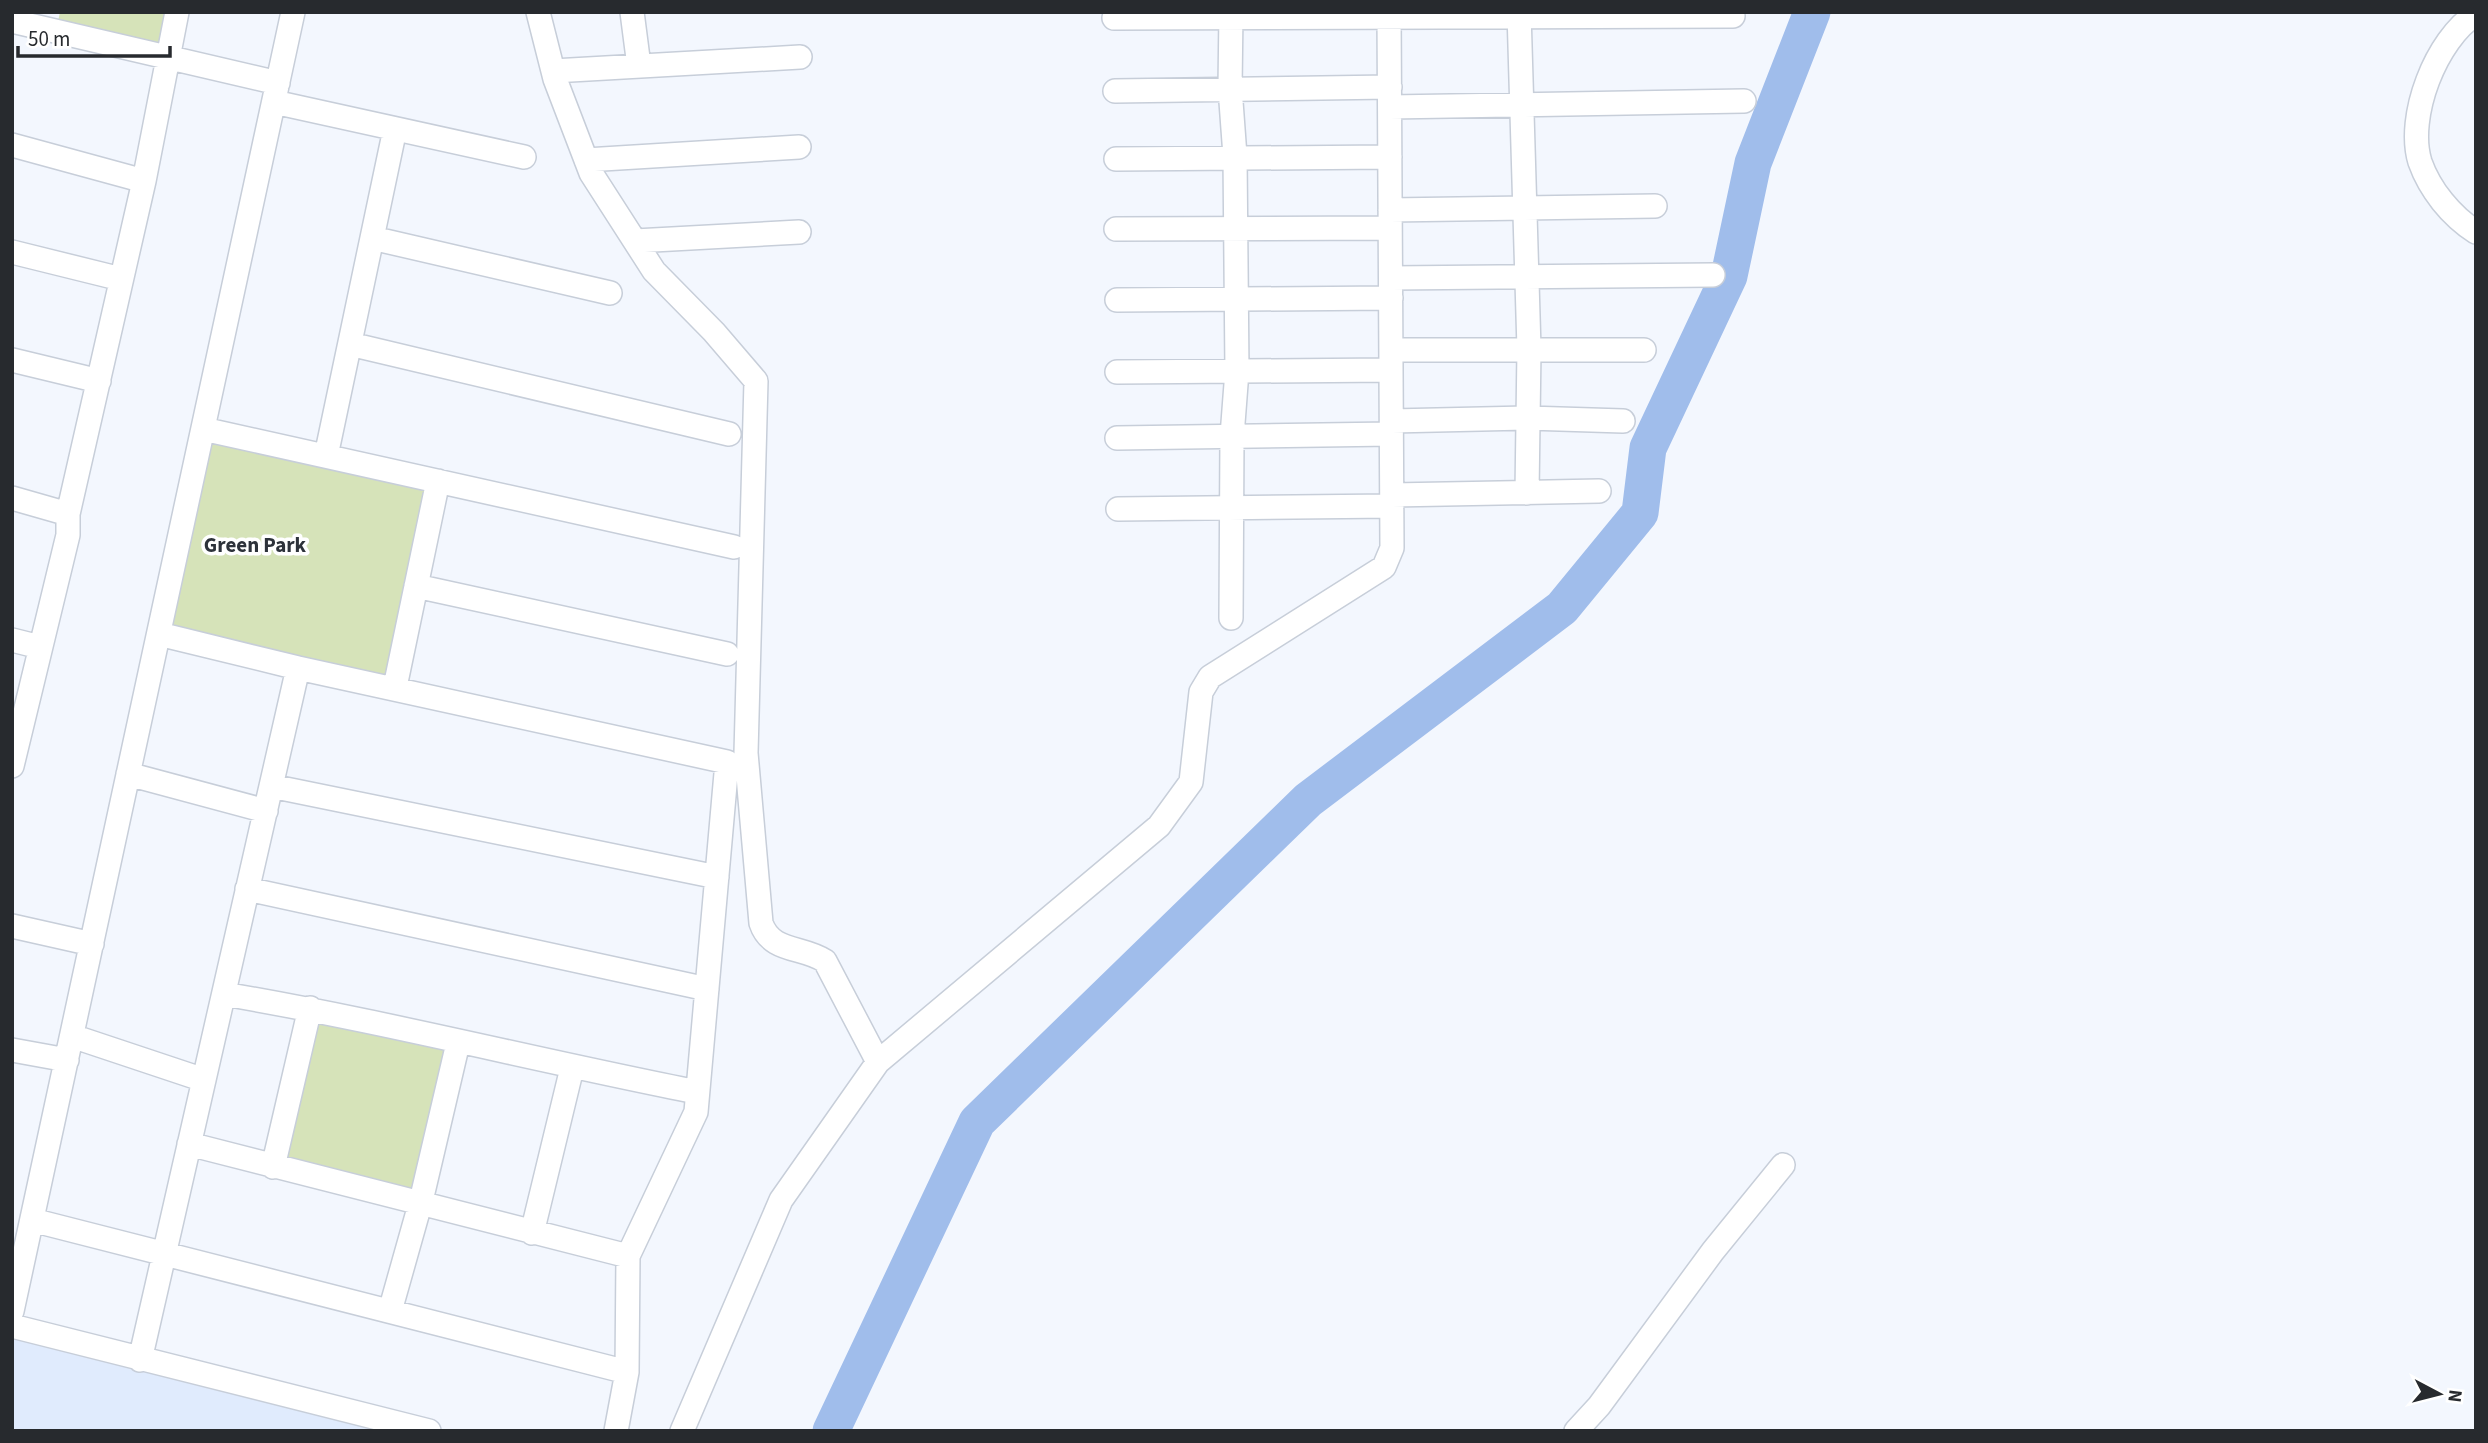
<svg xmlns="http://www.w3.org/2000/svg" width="2488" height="1443" viewBox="0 0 2488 1443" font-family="'Source Sans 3',sans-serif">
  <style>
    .built { fill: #e0ebfd }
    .green { fill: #d6e3b9 }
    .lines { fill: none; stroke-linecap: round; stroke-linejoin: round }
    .river { stroke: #a0bdeb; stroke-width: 37 }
    .street-casing { stroke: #c7ced9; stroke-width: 26 }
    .street { stroke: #fff; stroke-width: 23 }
    .labels { text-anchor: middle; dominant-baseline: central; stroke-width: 7; stroke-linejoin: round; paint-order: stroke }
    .neighbourhood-label { font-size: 21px; font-weight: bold; fill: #2d323a; stroke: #fff }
  </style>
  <rect width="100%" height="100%" fill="#f3f7fe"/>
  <path class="built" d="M 12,1337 L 380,1431 L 12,1431 Z"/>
  <path class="green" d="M 60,12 L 177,12 L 169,58 L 56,31 Z
    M 203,429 L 438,481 L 395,687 L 159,634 Z
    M 310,1008 L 458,1043 L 421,1201 L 273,1167 Z"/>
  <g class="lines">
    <path class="river" d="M 831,1431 L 977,1122 L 1308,800 L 1562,608 L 1640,513 L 1648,448 L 1729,276 L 1753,163 L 1812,12"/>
    <g class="street-casing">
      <path id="street" d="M 538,12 L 555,79 L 591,173 L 654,271 L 714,332 L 756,381 L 746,753 L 761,923 C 771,953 803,946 825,961 L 878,1062
        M 632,12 L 639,66
        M 1519,12 L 1529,349 L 1527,493
        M 2476,14 C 2436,39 2406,117 2420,162 C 2430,190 2451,216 2476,232
        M 1114,18 L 1733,16
        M 12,21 L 278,83
        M 553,71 L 800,57
        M 1115,91 L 1390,87
        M 274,102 L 524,157
        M 1390,107 L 1744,101
        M 12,145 L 144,181
        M 1116,159 L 1390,157
        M 586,160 L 799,147
        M 1390,210 L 1655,206
        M 1116,229 L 1390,228
        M 372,238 L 610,293
        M 635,241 L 799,232
        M 12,252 L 121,279
        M 1391,278 L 1713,275
        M 1117,300 L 1391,298
        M 350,344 L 729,434
        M 1391,350 L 1644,350
        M 12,360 L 99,381
        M 1117,372 L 1391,370
        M 1392,421 L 1528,418 L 1623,421
        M 203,429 L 734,547
        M 1117,438 L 1391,434
        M 326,456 L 395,129
        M 1392,495 L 1599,491
        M 12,498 L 68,514
        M 1118,509 L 1392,506
        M 416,586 L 727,654
        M 1231,618 L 1232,436 L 1237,371 L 1235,156 L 1230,88 L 1231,12
        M 159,634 L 298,668 L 727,762 L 696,1112 L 628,1256 L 627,1372 L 616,1431
        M 12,640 L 40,647
        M 395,687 L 438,481
        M 12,766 L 68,535 L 68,514 L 144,181 L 177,12
        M 128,774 L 266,811
        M 271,786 L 717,877
        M 247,889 L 707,989
        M 12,926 L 92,944
        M 224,994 C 383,1021 539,1061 697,1092
        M 72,1036 L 204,1080
        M 12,1050 L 67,1060
        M 189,1144 L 628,1256
        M 273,1167 L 310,1008
        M 32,1220 L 627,1372
        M 532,1233 L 572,1068
        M 12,1311 L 293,12
        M 390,1311 L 421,1201 L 458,1043
        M 12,1326 L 429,1431
        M 140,1360 L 298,668
        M 682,1431 L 781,1200 L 878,1062 L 1159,826 L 1191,782 L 1201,692 L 1210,677 L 1384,567 L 1392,548 L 1389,12
        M 1576,1431 L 1599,1406 L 1713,1251 L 1783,1165"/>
    </g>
    <use href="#street" class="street"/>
  </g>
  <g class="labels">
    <g class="neighbourhood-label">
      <text x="255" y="545">Green Park</text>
    </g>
  </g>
  <rect width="2488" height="1443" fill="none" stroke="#272a2e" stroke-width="28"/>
  <g transform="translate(2439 1394) rotate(97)" stroke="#ffffff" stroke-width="5" paint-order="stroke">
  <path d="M0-5L12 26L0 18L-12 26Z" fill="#272a2e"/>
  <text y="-10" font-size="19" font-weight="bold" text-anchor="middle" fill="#272a2e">N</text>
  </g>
  <path d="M18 46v10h152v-10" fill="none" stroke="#272a2e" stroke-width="3.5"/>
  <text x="28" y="46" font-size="21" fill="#272a2e" stroke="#ffffff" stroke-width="5" paint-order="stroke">50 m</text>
</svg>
